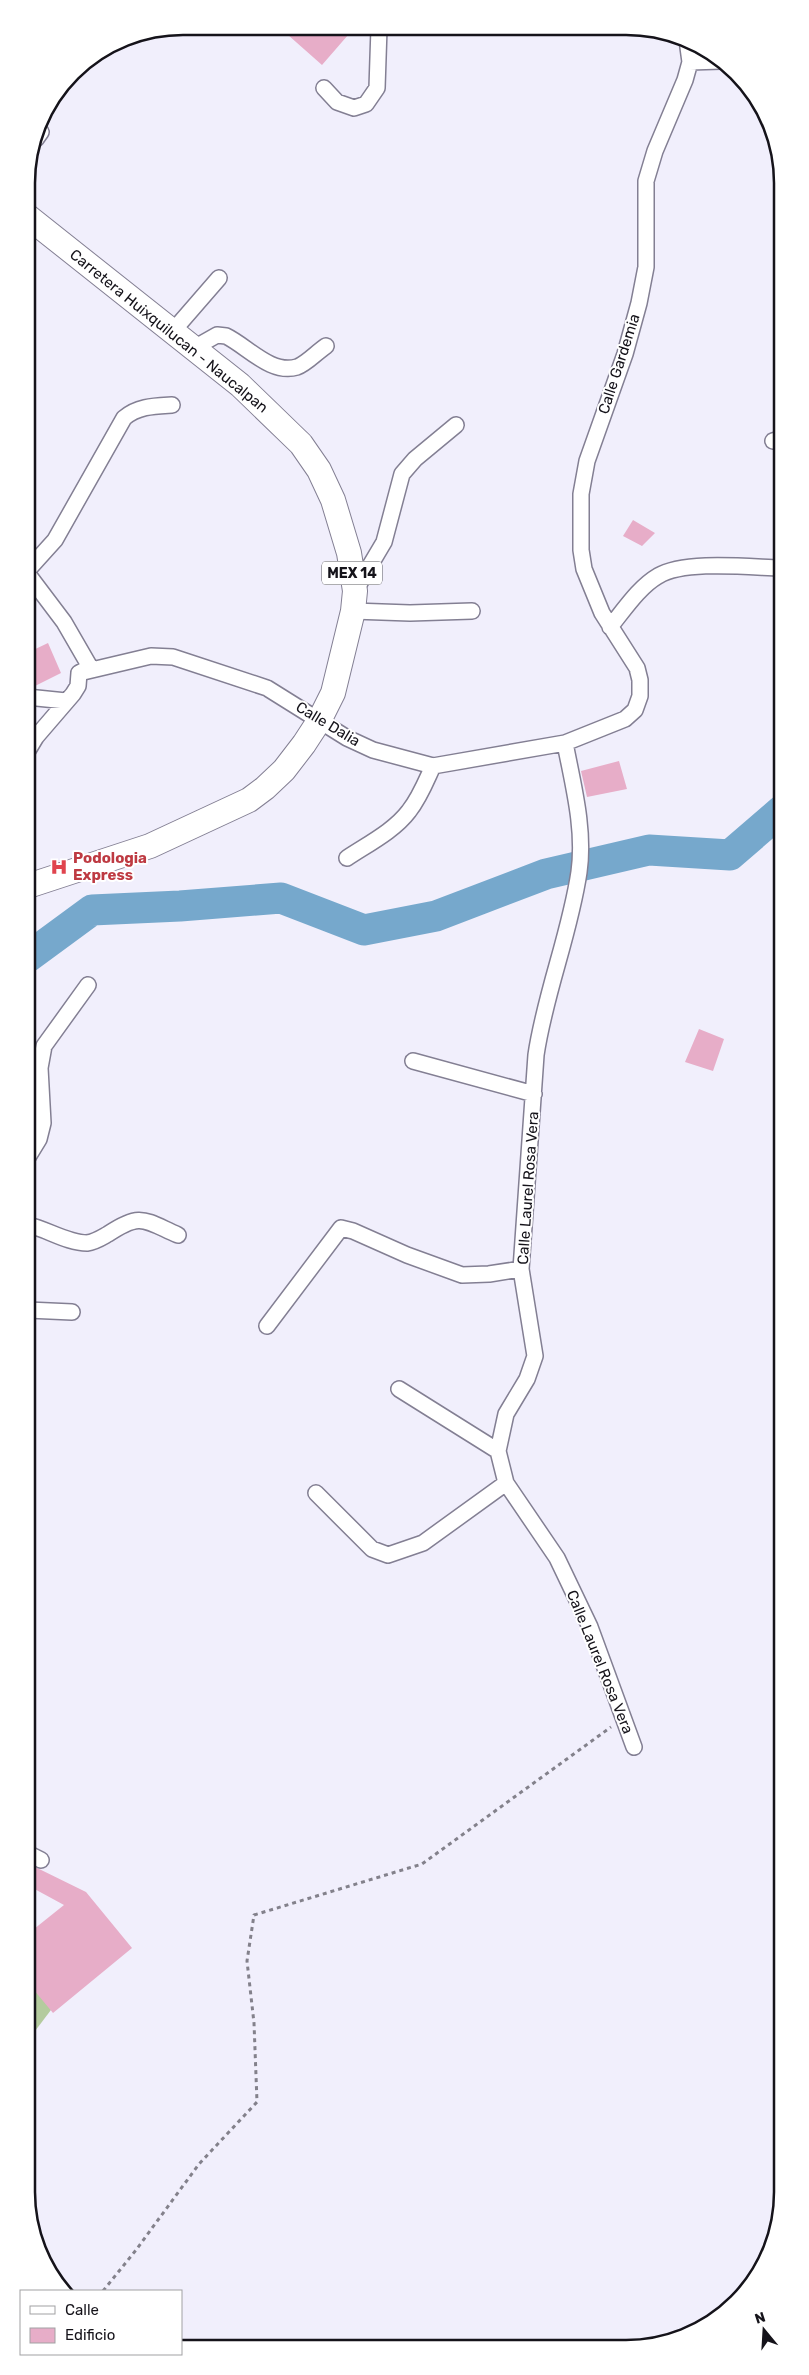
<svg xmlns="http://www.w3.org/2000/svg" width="809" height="2375" viewBox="0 0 809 2375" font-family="Rubik,sans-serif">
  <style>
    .green { fill: #b4cb9e }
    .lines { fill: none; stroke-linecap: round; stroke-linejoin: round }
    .river { stroke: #76a8cc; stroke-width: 31 }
    .building { fill: #e7adc8 }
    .minor-casing { stroke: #837f93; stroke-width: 18 }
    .primary-casing { stroke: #837f93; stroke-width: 26 }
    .path { stroke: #83818b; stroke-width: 3; stroke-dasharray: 4 4; stroke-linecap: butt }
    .minor { stroke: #fff; stroke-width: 15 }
    .primary { stroke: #fff; stroke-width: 24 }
    .labels { text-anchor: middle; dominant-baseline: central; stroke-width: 4; stroke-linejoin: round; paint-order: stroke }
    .shield { fill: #fff; stroke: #5b5a5f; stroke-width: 1 }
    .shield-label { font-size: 14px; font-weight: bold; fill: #15131a }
    .street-label { font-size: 15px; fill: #15131a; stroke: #fff }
    .health-label { font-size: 15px; font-weight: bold; fill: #be3a42; stroke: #fff; text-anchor: start }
    .rim { fill: none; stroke: #15131a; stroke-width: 2.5 }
  </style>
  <rect width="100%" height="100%" fill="#f1effc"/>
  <path class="green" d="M 29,1977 L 57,2002 L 29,2039 Z"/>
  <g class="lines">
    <path class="river" d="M 28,957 L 92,910 L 180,906 L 281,898 L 364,930 L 436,916 L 546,874 L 649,850 L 730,855 L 781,811"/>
  </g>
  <path class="building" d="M 279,27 L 355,27 L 322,65 Z
    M 633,520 L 655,533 L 642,546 L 623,536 Z
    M 48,643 L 61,673 L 31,688 L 27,688 L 27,653 Z
    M 619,761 L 627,789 L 587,797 L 581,771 Z
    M 699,1029 L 724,1039 L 713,1071 L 685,1062 Z
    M 29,1864 L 86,1892 L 132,1948 L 53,2013 L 29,1984 L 29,1933 L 64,1905 L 29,1886 Z"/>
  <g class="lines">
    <g class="minor-casing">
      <path id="minor" d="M 690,62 L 721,61
        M 324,88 L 337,102 L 354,108 L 366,104 L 377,88 L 379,28
        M 36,139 L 41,132
        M 173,331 L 219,278
        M 194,348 L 217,335 L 226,336 C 247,346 271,375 297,367 C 306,364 317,352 326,346
        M 773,441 L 780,439
        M 27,571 L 55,540 L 124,418 C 138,406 155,406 172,405
        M 27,573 L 64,622 L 90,667 L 79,673
        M 355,591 L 384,542 L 402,474 L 415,459 L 456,425
        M 353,611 L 410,613 L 472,611
        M 610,627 C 624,610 639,587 658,576 C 684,560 749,567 780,568
        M 79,673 L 151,656 L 173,657 L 267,688 L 347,738 L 373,750 L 433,766 L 565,743 L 625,719 L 635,710 L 640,696 L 640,680 L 637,668 L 602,613 L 584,569 L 581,550 L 581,494 L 587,461 L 625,354 L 639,303 L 646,267 L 646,181 L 655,151 L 685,80 L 690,62 L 687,40
        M 27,697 L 66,701
        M 565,743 C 573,785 585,829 579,872 C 570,934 545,993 536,1055 L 521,1269 L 535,1356 L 527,1379 L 506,1414 L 498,1451 L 506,1483 L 557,1558 L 590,1627 L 634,1747
        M 27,752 L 36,737 L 73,694 L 78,686 L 79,673
        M 347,858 C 368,844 394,831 409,811 C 420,797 426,781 433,766
        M 413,1061 L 534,1094
        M 28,1157 L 39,1139 L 43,1123 L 40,1068 L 44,1046 L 88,985
        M 28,1225 C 47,1229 67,1243 87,1243 C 95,1242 101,1238 108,1234 C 141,1212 144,1220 178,1235
        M 28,1310 L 72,1312
        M 267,1326 L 341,1228 L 353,1231 L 407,1255 L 462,1275 L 489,1274 L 521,1269
        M 399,1389 L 498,1451
        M 316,1493 L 372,1549 L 388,1555 L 423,1543 L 506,1483
        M 29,1854 L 41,1860"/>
    </g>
    <g class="primary-casing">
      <path id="primary" d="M 27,216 L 240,385 L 301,444 L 319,470 L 333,500 L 349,553 L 355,591 L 353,611 L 333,693 L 319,721 L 304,744 L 284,770 L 265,788 L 249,800 L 150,846 L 28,886"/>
    </g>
    <path class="path" d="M 103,2291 L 136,2250 L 199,2164 L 257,2102 L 254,2023 L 247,1961 L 254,1915 L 422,1864 L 611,1727"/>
    <use href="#minor" class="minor"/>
    <use href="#primary" class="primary"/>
  </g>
  <defs>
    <g id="hospital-bare" transform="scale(1.35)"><path d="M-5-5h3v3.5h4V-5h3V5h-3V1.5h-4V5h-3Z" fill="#e0444e" stroke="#fff" stroke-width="2.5" paint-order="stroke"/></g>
  </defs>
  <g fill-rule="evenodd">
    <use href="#hospital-bare" x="59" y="867"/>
  </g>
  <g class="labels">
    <rect class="shield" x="322" y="561.5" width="60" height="23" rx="4"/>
    <g class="shield-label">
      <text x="352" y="573">MEX 14</text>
    </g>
    <g class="street-label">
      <text transform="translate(169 331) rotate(39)">Carretera Huixquilucan - Naucalpan</text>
      <text transform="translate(619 364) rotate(-72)">Calle Gardemia</text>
      <text transform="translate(328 724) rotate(31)">Calle Dalia</text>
      <text transform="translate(528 1188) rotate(-86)">Calle Laurel Rosa Vera</text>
      <text transform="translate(600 1662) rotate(68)">Calle Laurel Rosa Vera</text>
    </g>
    <g class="health-label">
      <text x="73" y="858">Podologia<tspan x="73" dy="17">Express</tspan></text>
    </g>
  </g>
  <path d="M0 0H809V2375H0ZM183 35H626A148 148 0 0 1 774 183V2192A148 148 0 0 1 626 2340H183A148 148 0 0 1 35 2192V183A148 148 0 0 1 183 35Z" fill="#fff" fill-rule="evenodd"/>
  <path class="rim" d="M183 35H626A148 148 0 0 1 774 183V2192A148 148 0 0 1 626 2340H183A148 148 0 0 1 35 2192V183A148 148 0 0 1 183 35Z"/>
  <rect x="20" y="2290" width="162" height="65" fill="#ffffff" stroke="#a1a1a3"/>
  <rect x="30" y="2306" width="25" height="8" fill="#ffffff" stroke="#a1a1a3"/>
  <text x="65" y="2315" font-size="15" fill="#15131a">Calle</text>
  <rect x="30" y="2328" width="25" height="15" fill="#e7adc8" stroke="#a1a1a3"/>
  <text x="65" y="2340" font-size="15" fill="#15131a">Edificio</text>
  <g transform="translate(764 2330) rotate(342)" stroke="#ffffff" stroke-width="4" paint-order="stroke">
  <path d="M0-4L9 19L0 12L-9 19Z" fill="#15131a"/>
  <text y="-8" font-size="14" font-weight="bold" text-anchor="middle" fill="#15131a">N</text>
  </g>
</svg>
